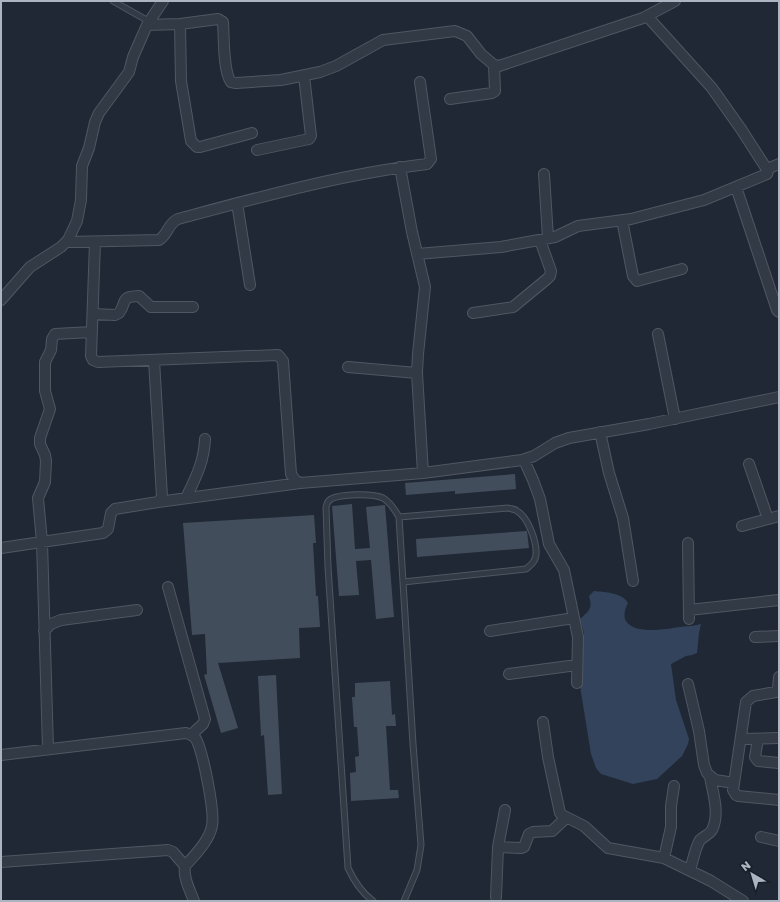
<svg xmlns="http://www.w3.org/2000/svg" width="780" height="902" viewBox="0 0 780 902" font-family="'Golos Text',sans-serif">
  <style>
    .water { fill: #33435b }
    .building { fill: #424d5c }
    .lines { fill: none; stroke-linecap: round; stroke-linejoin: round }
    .service-casing { stroke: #505763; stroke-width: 7 }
    .minor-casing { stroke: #505763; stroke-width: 12 }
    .service { stroke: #323a45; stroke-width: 5 }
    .minor { stroke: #323a45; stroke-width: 10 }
  </style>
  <rect width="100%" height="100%" fill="#1f2834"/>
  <path class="water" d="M 594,591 C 605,592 623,593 628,603 C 625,608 623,616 626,621 C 635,635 666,629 679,627 C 687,626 694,626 701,624 L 699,633 L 697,653 L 692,655 L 686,656 L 671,664 L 676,700 L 689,739 L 688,744 L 682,756 L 657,779 L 633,784 L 601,774 L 596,768 L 591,754 L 579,680 L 580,657 L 584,633 L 580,619 C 589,611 593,609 589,596 Z"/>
  <path class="building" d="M 515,474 L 516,489 L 455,494 L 455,491 L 406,495 L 405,483 Z
    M 352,504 L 355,549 L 370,548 L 366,507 L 385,505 L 394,617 L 376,619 L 371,560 L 356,561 L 359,595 L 339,596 L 332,506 Z
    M 314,515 L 316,543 L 313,543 L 316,596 L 318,596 L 320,627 L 299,628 L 300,658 L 218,663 L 238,728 L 221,733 L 204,675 L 207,674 L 205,634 L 192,635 L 183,523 Z
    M 527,531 L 529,548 L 417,557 L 416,539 Z
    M 276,675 L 282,794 L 268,795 L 264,735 L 261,736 L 258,676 Z
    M 390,681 L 392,715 L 395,714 L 396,726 L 386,726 L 390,790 L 398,790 L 399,798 L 351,801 L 350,773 L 356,772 L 355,757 L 359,756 L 357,727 L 354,727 L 352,697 L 355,697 L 355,683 Z"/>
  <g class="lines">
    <g class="service-casing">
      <path id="service" d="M 113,1 L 150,22
        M 399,517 L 508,508 C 511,509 515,509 517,511 C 528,517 537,542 536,554 C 536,561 531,565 526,569 L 403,582
        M 373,901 C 361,892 354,881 348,868 L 328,567 L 326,507 C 327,504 327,501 331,499 C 340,494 373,493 383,498 C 390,502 395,510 399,517 L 413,744 L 421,845 L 417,870 L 404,901"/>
    </g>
    <g class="minor-casing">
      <path id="minor" d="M 180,24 L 181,81 L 191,141 L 197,147 L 200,147 L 252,133
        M 147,25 L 180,24 L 218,19 L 223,22 C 224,35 223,72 231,82 L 236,83 L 281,80 L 320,72 L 336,66 L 383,40 L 455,31 L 467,36 L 481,54 L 494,65 L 499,66 L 643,18 L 675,1
        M 450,99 L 492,93 L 495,91 L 494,65
        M 257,150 L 309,139 L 311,136 L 304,76
        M 400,167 L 412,232 L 425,287 L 418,354 L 417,373 L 423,473
        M 767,169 L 779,164
        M 544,174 L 548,238
        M 736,187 L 777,310 L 779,312
        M 237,203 L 250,285
        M 622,220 L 633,276 L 637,281 L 682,269
        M 67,242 L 159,240 C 168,235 168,223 178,219 C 260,197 342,174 427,164 L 431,159 L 420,82
        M 95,242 L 91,356 L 93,360 L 98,362 L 278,355 L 283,361 L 291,474 L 295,480 L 300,483 L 423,473 L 522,460 L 534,456 L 555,443 L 569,438 L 649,424 L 779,397
        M 417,254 L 501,247 L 555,237 L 578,226 L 631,219 L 704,200 L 767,174 L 768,171 L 741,129 L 712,88 L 647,16
        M 1,300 L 30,267 L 61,247 L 68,240 L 77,221 L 81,200 L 82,166 L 89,148 L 95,122 L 99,113 L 129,72 L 133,57 L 147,25 L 163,1
        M 473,313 L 513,307 L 547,279 L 550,276 L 551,271 L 540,240
        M 93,314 L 115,315 L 119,313 C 128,301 119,297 139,296 L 151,307 L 193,307
        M 658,334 L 675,419
        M 348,367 L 417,373
        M 600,432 L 609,473 L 623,518 L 633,581
        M 524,460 L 533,480 L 540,499 L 549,544 L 564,570 L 578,637 L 577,683
        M 749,464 L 768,519
        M 186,498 C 196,477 204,462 205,439
        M 158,502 L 300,483
        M 742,526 L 779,516
        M 688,543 L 689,619
        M 1,548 L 103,533 L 108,529 L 111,513 L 115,509 L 158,502 L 162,497 L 154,360
        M 168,587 L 205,719 L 203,724 L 191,735
        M 689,610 L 779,600
        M 44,631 L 51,624 L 61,620 L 137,610
        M 490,631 L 574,618
        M 755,637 L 779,636
        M 509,674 L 577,665
        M 779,677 L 778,688 L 776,692 L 753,696 L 746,702 L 733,790 L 736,795 L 738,796 L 779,800
        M 688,684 L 699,731 L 704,765 L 707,773 L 715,780 L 734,783
        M 543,722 L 548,757 L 560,813 L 562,815 L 584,826 L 608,848 L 664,858 L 711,881 L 743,901
        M 741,739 L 779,738
        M 758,739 L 755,757 L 758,761 L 779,763
        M 48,749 L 42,542 L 38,498 L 45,482 L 46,461 L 45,455 L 40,444 L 40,438 L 50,409 L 45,391 L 45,362 L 51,350 L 52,339 L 55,334 L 92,332
        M 1,755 L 186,733 C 190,734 193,735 196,739 C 203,752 215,812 212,826 C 209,841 195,855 185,866 C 183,878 190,890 194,901
        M 761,837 L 779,841
        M 498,847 L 521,848 L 524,847 L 529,834 L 533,832 L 552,831 L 566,818
        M 664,858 L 671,827 L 671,806 L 674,786
        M 1,862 L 168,850 L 173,852 L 185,866
        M 690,870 C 693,861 695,848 700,840 C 704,836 709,835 712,830 C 720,814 713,793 710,777
        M 496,897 L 498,847 L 505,810"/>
    </g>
    <use href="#service" class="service"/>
    <use href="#minor" class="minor"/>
  </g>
  <rect width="780" height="902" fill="none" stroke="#acb4c2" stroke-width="4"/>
  <g transform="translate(752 874) rotate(322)" stroke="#181f29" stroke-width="3" paint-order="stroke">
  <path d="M0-3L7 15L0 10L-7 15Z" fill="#acb4c2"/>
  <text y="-6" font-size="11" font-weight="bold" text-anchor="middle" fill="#acb4c2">N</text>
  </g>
</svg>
